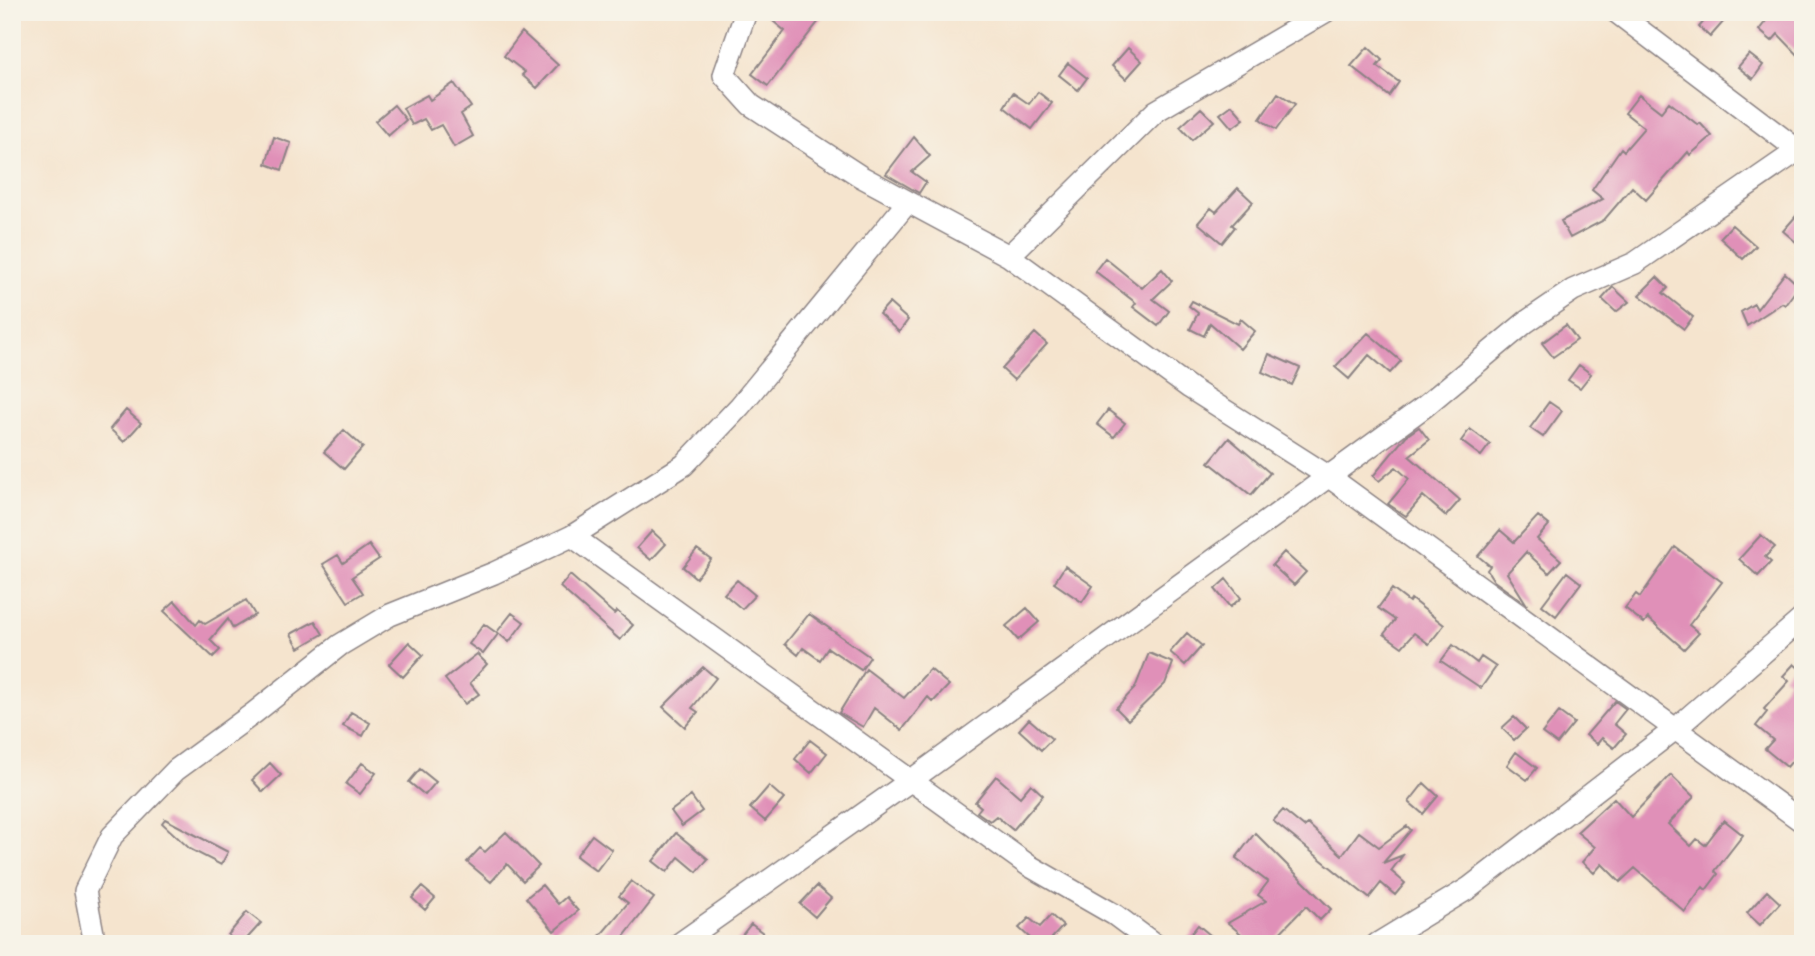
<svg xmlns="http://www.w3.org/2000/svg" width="1815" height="956" viewBox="0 0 1815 956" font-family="Cardo,serif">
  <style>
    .building { fill: #e090b8 }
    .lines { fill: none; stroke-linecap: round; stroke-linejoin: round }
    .minor-casing { stroke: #8c8384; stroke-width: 24 }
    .minor { stroke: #fff; stroke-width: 21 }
  </style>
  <rect width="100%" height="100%" fill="#f7f3e8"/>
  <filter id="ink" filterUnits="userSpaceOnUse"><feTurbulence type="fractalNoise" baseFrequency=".0143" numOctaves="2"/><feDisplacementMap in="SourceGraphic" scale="14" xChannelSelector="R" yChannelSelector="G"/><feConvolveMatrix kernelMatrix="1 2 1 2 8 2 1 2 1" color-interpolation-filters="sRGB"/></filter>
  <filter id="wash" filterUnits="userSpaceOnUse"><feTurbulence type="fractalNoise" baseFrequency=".00686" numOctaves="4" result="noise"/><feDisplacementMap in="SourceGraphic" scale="28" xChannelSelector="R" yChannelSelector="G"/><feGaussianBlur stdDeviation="1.57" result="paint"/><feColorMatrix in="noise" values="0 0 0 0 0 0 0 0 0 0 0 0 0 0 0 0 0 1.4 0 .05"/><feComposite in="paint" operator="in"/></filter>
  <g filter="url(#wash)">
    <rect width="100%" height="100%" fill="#f5e4ce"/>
    <g id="blocks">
      <path class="building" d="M 762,12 L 826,12 L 768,86 L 752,74 L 785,31 Z
        M 1712,12 L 1732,12 L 1710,37 L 1699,27 Z
        M 1773,12 L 1803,12 L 1803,60 L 1778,34 L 1772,41 L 1759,30 Z
        M 522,32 L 558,65 L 537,88 L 522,75 L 525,72 L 504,56 Z
        M 1368,47 L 1382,60 L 1377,66 L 1399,82 L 1389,96 L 1351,66 Z
        M 1128,48 L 1142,61 L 1126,79 L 1112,66 Z
        M 1749,54 L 1763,65 L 1753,79 L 1738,67 Z
        M 1068,63 L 1087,78 L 1078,90 L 1059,75 Z
        M 454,83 L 471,107 L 461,114 L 473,136 L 454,147 L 441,125 L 431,130 L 424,119 L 412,125 L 403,108 L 427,95 L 430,100 Z
        M 1038,92 L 1052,103 L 1032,129 L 1004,107 L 1013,93 L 1029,104 Z
        M 1278,93 L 1295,104 L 1276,130 L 1260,119 Z
        M 1639,95 L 1661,112 L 1669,102 L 1698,125 L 1700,123 L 1712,136 L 1690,155 L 1688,152 L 1646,200 L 1632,187 L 1604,220 L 1570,238 L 1561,221 L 1603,199 L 1592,190 L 1621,148 L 1624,151 L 1644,128 L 1625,113 Z
        M 394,105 L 406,120 L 388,136 L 375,121 Z
        M 1232,105 L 1244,119 L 1232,128 L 1220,114 Z
        M 1201,108 L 1214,121 L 1192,140 L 1180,127 Z
        M 274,137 L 291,143 L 282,170 L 266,164 Z
        M 914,137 L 930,156 L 912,172 L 926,182 L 919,193 L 886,174 Z
        M 1238,188 L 1253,202 L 1232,225 L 1235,227 L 1222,243 L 1198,223 L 1211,208 L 1216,212 Z
        M 1803,208 L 1803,248 L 1783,231 Z
        M 1732,225 L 1756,246 L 1743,259 L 1720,238 Z
        M 1105,258 L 1142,288 L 1162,269 L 1172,281 L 1153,299 L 1169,311 L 1158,326 L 1133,307 L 1136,303 L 1095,271 Z
        M 1785,273 L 1799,286 L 1785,305 L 1782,303 L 1747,326 L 1741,312 L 1754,304 L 1757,309 Z
        M 1657,277 L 1668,288 L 1663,293 L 1693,317 L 1684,329 L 1639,295 Z
        M 1613,287 L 1629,302 L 1616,312 L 1602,299 Z
        M 1192,301 L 1238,324 L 1241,319 L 1255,331 L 1240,349 L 1210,323 L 1204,336 L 1190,329 L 1198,313 L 1189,306 Z
        M 889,303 L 908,320 L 899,332 L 879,314 Z
        M 1566,325 L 1577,340 L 1553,357 L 1542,343 Z
        M 1035,333 L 1047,344 L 1014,380 L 1002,369 Z
        M 1368,333 L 1401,361 L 1390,373 L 1369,355 L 1349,379 L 1335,367 Z
        M 1269,354 L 1300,368 L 1292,385 L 1262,372 Z
        M 1579,365 L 1591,374 L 1580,388 L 1568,380 Z
        M 1549,402 L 1562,411 L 1543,437 L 1530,428 Z
        M 126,410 L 141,423 L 124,442 L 110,429 Z
        M 1108,410 L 1125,423 L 1114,437 L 1097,424 Z
        M 1419,427 L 1429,440 L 1409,456 L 1460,500 L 1446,516 L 1423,496 L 1406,516 L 1388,504 L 1409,479 L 1396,467 L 1379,481 L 1373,476 L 1406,436 Z
        M 1470,429 L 1490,444 L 1481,456 L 1461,441 Z
        M 344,430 L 363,447 L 344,469 L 324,452 Z
        M 1229,438 L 1270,473 L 1251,495 L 1209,462 Z
        M 1538,516 L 1549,525 L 1537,539 L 1561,560 L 1549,573 L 1526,552 L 1507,573 L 1527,605 L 1494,581 L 1487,570 L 1490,566 L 1478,556 L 1500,530 L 1514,542 Z
        M 652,531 L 666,544 L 651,560 L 637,548 Z
        M 1761,535 L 1775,547 L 1765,557 L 1771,562 L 1758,576 L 1739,559 Z
        M 369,545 L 379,559 L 352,577 L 363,593 L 348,602 L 323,564 L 338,555 L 343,563 Z
        M 1675,547 L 1722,582 L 1689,625 L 1699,633 L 1684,649 L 1648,618 L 1644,623 L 1625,608 L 1636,594 L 1640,597 Z
        M 697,549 L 711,559 L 696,578 L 683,567 Z
        M 1284,552 L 1306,572 L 1294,585 L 1272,565 Z
        M 1065,566 L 1093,586 L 1082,602 L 1054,583 Z
        M 1567,572 L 1581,583 L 1556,616 L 1542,605 Z
        M 570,575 L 614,614 L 617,611 L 633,625 L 620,640 L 560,587 Z
        M 1226,579 L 1241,598 L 1230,607 L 1215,589 Z
        M 737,580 L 755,595 L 742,609 L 724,594 Z
        M 1392,589 L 1409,602 L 1411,599 L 1444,625 L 1429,644 L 1414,633 L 1402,647 L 1384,634 L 1395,620 L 1378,608 Z
        M 246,600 L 255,615 L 233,628 L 228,619 L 210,640 L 220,650 L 213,657 L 164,611 L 175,601 L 196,625 L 200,620 L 205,624 Z
        M 1027,608 L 1039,622 L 1018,640 L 1006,626 Z
        M 512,613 L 524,622 L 509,642 L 497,632 Z
        M 809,614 L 870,657 L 861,670 L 828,648 L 820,660 L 803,648 L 798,655 L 785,644 Z
        M 315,621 L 323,634 L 299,648 L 291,634 Z
        M 484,624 L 498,634 L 483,654 L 469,644 Z
        M 1187,633 L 1202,646 L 1185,665 L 1170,652 Z
        M 409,642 L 423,655 L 403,677 L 389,664 Z
        M 1453,645 L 1477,663 L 1481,657 L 1496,667 L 1481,688 L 1441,661 Z
        M 1149,653 L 1173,663 L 1165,684 L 1128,720 L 1116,708 L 1135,688 Z
        M 477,654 L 487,664 L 470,683 L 479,694 L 465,704 L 445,679 Z
        M 1794,664 L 1800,669 L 1803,665 L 1803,748 L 1787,767 L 1765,749 L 1773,740 L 1756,726 L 1767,712 L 1764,709 L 1789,681 L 1783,676 Z
        M 703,667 L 716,678 L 692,708 L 698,712 L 685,727 L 663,707 Z
        M 866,669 L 904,698 L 930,669 L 949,685 L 933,702 L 928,697 L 902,730 L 874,708 L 863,727 L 839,713 Z
        M 1615,701 L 1626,709 L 1614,724 L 1626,734 L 1614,748 L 1602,738 L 1597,744 L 1586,735 Z
        M 351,712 L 370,723 L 363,736 L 343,726 Z
        M 1559,712 L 1574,723 L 1557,744 L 1542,733 Z
        M 1514,717 L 1526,729 L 1514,740 L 1502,728 Z
        M 1029,719 L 1052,739 L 1041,750 L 1019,730 Z
        M 810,740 L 827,753 L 811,773 L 795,759 Z
        M 1516,752 L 1537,768 L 1527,780 L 1507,765 Z
        M 270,763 L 281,775 L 263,792 L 252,780 Z
        M 362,763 L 376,773 L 360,794 L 346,784 Z
        M 420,769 L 436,782 L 425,795 L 409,782 Z
        M 1671,775 L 1694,797 L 1668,824 L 1691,846 L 1697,839 L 1705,845 L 1724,820 L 1743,835 L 1715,871 L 1718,874 L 1706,890 L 1703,887 L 1685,912 L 1635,868 L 1620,882 L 1602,864 L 1594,873 L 1582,862 L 1595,847 L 1577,832 L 1614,798 L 1631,817 Z
        M 996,776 L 1020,797 L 1031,784 L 1043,795 L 1013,830 L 996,816 L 990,821 L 977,812 L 981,807 L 975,802 Z
        M 1424,783 L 1438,796 L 1423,814 L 1409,802 Z
        M 769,786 L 784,799 L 765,821 L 750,808 Z
        M 691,796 L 702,811 L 682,826 L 671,811 Z
        M 1283,810 L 1304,827 L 1308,824 L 1342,855 L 1359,832 L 1379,847 L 1407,826 L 1411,830 L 1383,863 L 1403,855 L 1391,871 L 1405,883 L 1395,895 L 1381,883 L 1369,898 L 1273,821 Z
        M 165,819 L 228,852 L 221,865 L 190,849 L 162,823 Z
        M 506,832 L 539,866 L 523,881 L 507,864 L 491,882 L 467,862 L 480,848 L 485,852 Z
        M 676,833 L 708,859 L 697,872 L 679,857 L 667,872 L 653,861 Z
        M 1255,833 L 1331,909 L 1320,920 L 1306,906 L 1269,944 L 1253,944 L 1228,923 L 1266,901 L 1258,895 L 1268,882 L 1236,858 Z
        M 592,835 L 612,850 L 596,871 L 576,856 Z
        M 631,881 L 654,898 L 618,944 L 593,944 L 628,903 L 619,896 Z
        M 542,885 L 558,904 L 566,897 L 578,911 L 554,931 L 526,898 Z
        M 817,886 L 831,898 L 815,917 L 800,904 Z
        M 422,887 L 435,898 L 425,910 L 412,898 Z
        M 1767,891 L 1780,903 L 1760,925 L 1747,913 Z
        M 247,912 L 261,923 L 242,944 L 238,944 L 228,935 Z
        M 1051,915 L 1063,926 L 1052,938 L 1058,944 L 1025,944 L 1030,938 L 1019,928 L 1029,918 L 1040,927 Z
        M 751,924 L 763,933 L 754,944 L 735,944 Z
        M 1198,925 L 1221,944 L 1183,944 Z"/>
    </g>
  </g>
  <g filter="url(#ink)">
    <use href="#blocks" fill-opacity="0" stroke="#8c8384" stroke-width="2"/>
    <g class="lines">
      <g class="minor-casing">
        <path id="minor" d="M 746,12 L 724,75 L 751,105 L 860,176 L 1009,256 L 1190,388 L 1328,476 L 1803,822
          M 1616,12 L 1803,154
          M 1009,256 L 1156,111 L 1325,12
          M 572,536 L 1028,865 L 1115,915 L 1154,944
          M 95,944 L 85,891 L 112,836 L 176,770 L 254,713 L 340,645 L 390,615 L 494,573 L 572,536 L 684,465 L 740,406 L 907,203
          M 679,944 L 910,781 L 1424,407 L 1526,322 L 1573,290 L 1635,263 L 1803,147
          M 1377,944 L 1469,888 L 1674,730 L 1803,618"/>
      </g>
      <use href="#minor" class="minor"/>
    </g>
  </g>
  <rect width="1815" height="956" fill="none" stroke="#f7f3e8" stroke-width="42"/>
</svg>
